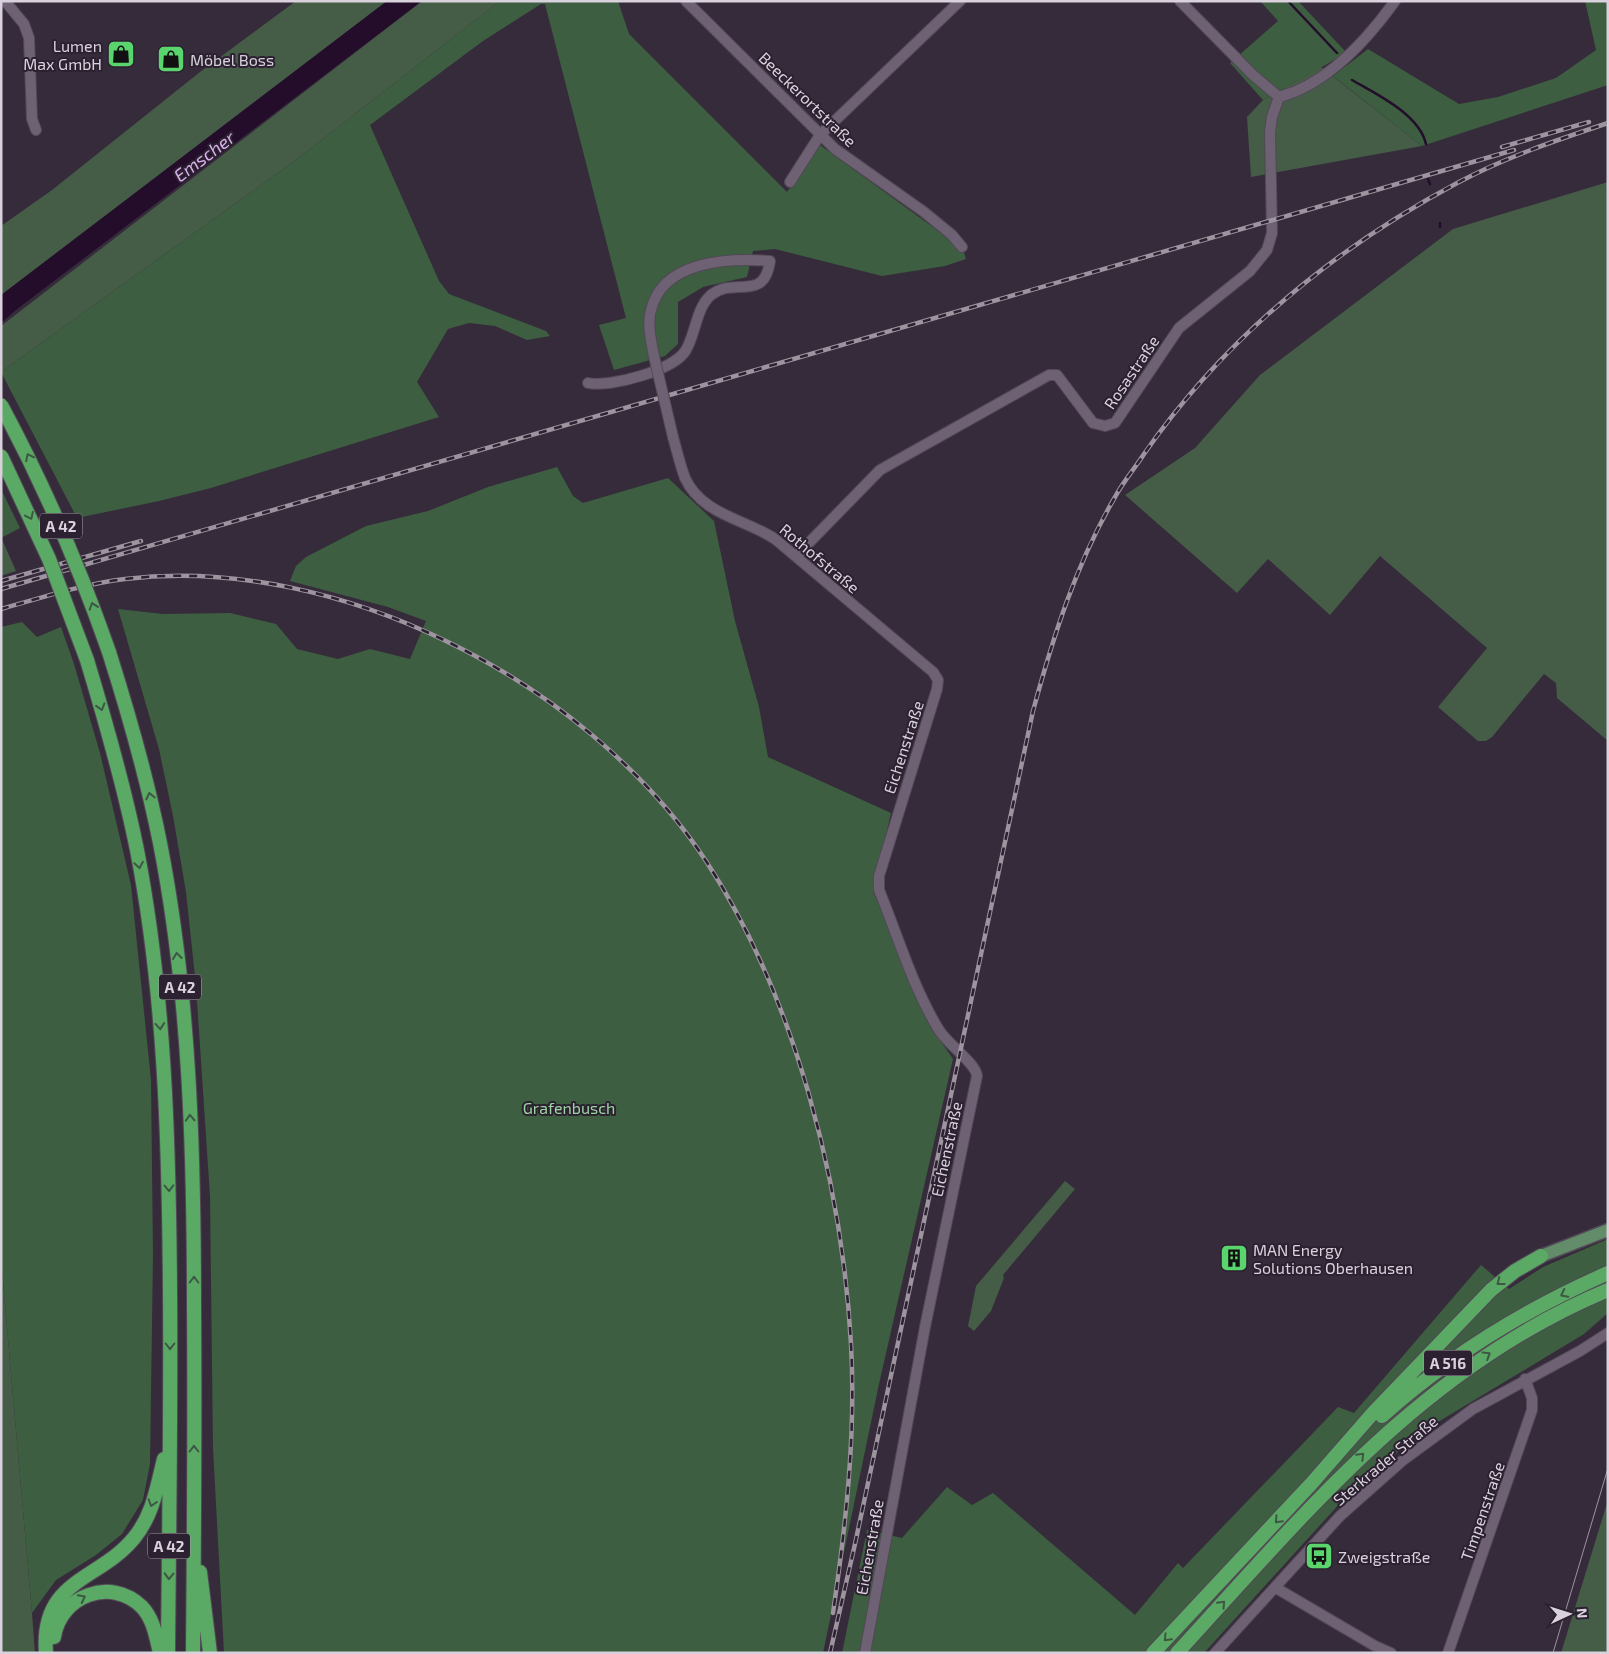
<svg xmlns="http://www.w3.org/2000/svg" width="1609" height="1654" viewBox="0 0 1609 1654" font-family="'Exo 2',sans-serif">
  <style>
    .green { fill: #455c47 }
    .forest { fill: #3d5e40 }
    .water { fill: #230d2b }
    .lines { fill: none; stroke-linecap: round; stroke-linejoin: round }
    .stream { stroke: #230d2b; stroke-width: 2.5 }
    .minor-casing { stroke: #524856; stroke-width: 12 }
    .major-casing { stroke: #524856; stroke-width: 15 }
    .highway-casing { stroke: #524856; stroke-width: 16 }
    .minor { stroke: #6e6174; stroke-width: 10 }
    .major { stroke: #628c6a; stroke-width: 12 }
    .highway { stroke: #5aa964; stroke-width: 14 }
    .tram { stroke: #9d94a0; stroke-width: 1 }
    .rail-casing { stroke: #9d94a0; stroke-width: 4.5 }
    .rail { stroke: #2c2131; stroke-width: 2.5; stroke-dasharray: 8; stroke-linecap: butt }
    .minor-bridge-casing { stroke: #524856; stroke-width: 12; stroke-linecap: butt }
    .highway-bridge-casing { stroke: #524856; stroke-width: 16; stroke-linecap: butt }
    .minor-bridge { stroke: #6e6174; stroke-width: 10 }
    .highway-bridge { stroke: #5aa964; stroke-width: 14 }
    .oneway { stroke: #3e5745 }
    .labels { text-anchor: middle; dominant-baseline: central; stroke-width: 4; stroke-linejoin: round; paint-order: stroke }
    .shield { fill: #2c2131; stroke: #a59da9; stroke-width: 1 }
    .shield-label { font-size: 15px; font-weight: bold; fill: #d9d2dc }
    .poi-label { font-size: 16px; fill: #d9d2dc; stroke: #2c2131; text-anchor: start }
    .street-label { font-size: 16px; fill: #d9d2dc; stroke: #2c2131 }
    .park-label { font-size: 16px; fill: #9cd5a1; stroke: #2c2131 }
    .water-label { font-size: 18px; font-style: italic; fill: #dab0ec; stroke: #2c2131 }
  </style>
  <rect width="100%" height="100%" fill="#362b3b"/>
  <path class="green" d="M 296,1 L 387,1 L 1,296 L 1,226 L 52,190 L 200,72 Z
    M 422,1 L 500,1 L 296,160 L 1,372 L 1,326 Z
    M 1321,67 L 1422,146 L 1251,177 L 1247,117 L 1263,100 Z
    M 1608,182 L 1608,741 L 1557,698 L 1556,683 L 1544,674 L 1492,737 L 1486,741 L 1478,741 L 1438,707 L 1487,648 L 1380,556 L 1330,615 L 1268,559 L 1237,593 L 1125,495 L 1195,448 L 1260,375 L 1453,229 Z
    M 1,537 L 16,571 L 1,576 Z
    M 1065,1181 L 1075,1189 L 1003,1275 L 1004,1278 L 991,1311 L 974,1331 L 968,1326 L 976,1286 Z
    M 1,1259 L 32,1613 L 35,1653 L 2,1653 L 1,1646 Z
    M 1608,1500 L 1608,1653 L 1561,1653 Z"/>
  <path class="forest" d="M 500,1 L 618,1 L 629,34 L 787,192 L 820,145 L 963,249 L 966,259 L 945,266 L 882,276 L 775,249 L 753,251 L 747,277 L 703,287 L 678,302 L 678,344 L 665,356 L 614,370 L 599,325 L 626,318 L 545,4 L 541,4 L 483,41 L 370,125 L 439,281 L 449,294 L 546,331 L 550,336 L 527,340 L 495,326 L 469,323 L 448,329 L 417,382 L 439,417 L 211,488 L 159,501 L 77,518 L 1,372 L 296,160 Z
    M 1260,1 L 1298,1 L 1345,51 L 1336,59 L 1263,100 L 1230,63 L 1278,21 Z
    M 1585,1 L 1608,1 L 1608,85 L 1422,146 L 1333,76 L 1368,49 L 1459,104 L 1498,97 L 1556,78 L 1596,50 Z
    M 557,467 L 573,496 L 583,503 L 668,478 L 714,521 L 735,621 L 759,707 L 768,757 L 891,813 L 873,891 L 927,1021 L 953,1059 L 879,1384 L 823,1653 L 224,1653 L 213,1448 L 210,1196 L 196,986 L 186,892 L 173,816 L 159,749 L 118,609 L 163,614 L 230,613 L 276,624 L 297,649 L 338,659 L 370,649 L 410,659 L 426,621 L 388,607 L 290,581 L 296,566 L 306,557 L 366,526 L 428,511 L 488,487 Z
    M 1,489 L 20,528 L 1,538 Z
    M 22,622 L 37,637 L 61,627 L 74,664 L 100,753 L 131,885 L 151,1080 L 153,1254 L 150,1464 L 143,1500 L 122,1534 L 96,1555 L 56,1580 L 32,1613 L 1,1259 L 1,627 Z
    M 1608,1239 L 1608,1313 L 1584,1334 L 1418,1434 L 1342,1501 L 1204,1653 L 842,1653 L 867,1530 L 902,1538 L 947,1487 L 972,1505 L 993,1493 L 1135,1615 L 1178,1563 L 1183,1568 L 1338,1407 L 1354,1413 L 1481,1265 L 1509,1289 L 1543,1267 Z"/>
  <path class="water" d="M 387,1 L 422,1 L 16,310 L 1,323 L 1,295 Z"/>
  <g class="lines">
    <path class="stream" d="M 1288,1 L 1337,53
      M 1352,80 C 1376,94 1419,114 1426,144
      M 1428,179 L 1430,184
      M 1440,223 L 1440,227"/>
    <g class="minor-casing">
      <path id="minor" d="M 5,1 L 24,24 L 29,38 L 32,119 L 36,130
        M 686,1 L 835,149 L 924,212 L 952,235 L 962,247
        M 1180,1 L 1253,75 L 1279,97
        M 1279,97 C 1328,84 1367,40 1395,1
        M 790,182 L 820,135 L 960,1
        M 588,383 C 609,388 675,370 686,350 C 696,333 696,308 711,295 C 735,276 764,303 770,261 C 729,258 663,260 651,310 C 647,324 651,339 653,352
        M 673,437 C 677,451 680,465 685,478 C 702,515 745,519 775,539 L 933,672 L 938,680 L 937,689 L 879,876 L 879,890 C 898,936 913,988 939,1030 C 948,1045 976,1063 977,1076 L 925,1327 L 865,1653
        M 796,556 L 880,470 L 1049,375 L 1057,375 L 1093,423 L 1105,426 L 1115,423 L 1179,328 L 1250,271 L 1267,250 L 1272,233 L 1270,132 L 1272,117 L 1279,97
        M 1276,1588 L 1375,1646 L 1391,1653
        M 1215,1653 L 1340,1516 L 1402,1461 L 1473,1409 L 1580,1351 L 1608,1333
        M 1448,1653 L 1532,1410 L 1532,1398 L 1525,1379"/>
    </g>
    <g class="major-casing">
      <path id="major" d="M 1541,1256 L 1608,1230"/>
    </g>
    <g class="highway-casing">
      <path id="highway" d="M 109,652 C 129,715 147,778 160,843 C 190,996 194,1153 194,1308 C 195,1423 194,1538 193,1653
        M 87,660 C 106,723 124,785 137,850 C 165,994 169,1143 170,1291 C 171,1411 169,1532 168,1653
        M 1382,1416 C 1449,1356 1526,1309 1608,1273
        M 200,1572 L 210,1653
        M 54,1637 C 60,1596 111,1576 142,1607 C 154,1620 156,1637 160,1653
        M 46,1653 C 40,1579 99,1581 134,1538 C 153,1515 157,1487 164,1459
        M 1153,1653 L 1311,1484 L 1373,1413 L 1491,1290 L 1515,1271 L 1541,1256
        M 1177,1653 C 1307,1511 1425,1366 1608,1290"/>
    </g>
    <use href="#minor" class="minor"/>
    <use href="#major" class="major"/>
    <use href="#highway" class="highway"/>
    <path class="tram" d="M 1553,1653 L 1608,1468"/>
    <g class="rail-casing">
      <path id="rail" d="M 1502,147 L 1589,122
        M 1,581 L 141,541
        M 1,589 L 1514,150
        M 1,609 C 41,598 83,584 125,579 C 235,566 350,594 448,642 C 549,691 644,767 706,861 C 795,997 842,1183 851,1344 C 856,1434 846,1524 833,1613
        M 830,1653 L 855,1544 L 1033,711 C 1053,637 1076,564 1115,497 C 1123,482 1135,468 1144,454 C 1225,338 1335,248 1459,182 C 1506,157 1557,140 1608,123"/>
    </g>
    <use href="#rail" class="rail"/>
    <g class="minor-bridge-casing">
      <path id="minor-bridge" d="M 653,352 L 673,437"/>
    </g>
    <g class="highway-bridge-casing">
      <path id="highway-bridge" d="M 1,405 C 44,485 79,566 109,652
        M 1,456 L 49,559 L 87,660"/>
    </g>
    <use href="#minor-bridge" class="minor-bridge"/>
    <use href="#highway-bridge" class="highway-bridge"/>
  </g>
  <defs><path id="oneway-chevron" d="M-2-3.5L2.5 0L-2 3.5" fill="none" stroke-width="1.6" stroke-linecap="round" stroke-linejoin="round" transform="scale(1.25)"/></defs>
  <g class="oneway">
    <use href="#oneway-chevron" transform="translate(29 457) rotate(-116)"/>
    <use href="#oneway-chevron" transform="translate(30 516) rotate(65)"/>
    <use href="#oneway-chevron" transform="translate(93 606) rotate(-109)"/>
    <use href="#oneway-chevron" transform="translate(101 707) rotate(73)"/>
    <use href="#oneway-chevron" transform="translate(150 796) rotate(-103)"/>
    <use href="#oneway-chevron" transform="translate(139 865) rotate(81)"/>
    <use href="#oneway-chevron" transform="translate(177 956) rotate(-97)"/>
    <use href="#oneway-chevron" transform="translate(160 1026) rotate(85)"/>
    <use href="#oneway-chevron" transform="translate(190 1118) rotate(-93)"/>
    <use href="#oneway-chevron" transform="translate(169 1188) rotate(89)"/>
    <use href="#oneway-chevron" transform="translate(194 1280) rotate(-90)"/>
    <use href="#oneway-chevron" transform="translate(1500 1282) rotate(142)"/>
    <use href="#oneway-chevron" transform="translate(1564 1294) rotate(153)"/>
    <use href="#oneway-chevron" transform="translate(170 1346) rotate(90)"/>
    <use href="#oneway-chevron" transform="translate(1487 1355) rotate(-32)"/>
    <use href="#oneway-chevron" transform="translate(194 1449) rotate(-90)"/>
    <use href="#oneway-chevron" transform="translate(1361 1456) rotate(-45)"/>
    <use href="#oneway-chevron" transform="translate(152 1503) rotate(108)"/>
    <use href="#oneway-chevron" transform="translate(1278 1520) rotate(133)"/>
    <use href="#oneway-chevron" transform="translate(169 1576) rotate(91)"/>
    <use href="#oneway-chevron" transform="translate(82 1598) rotate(-27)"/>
    <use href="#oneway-chevron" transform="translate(1222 1604) rotate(-47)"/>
    <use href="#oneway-chevron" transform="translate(1167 1638) rotate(133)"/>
  </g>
  <defs>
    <g id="shop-square" transform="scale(1.4375)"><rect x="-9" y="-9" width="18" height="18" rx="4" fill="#5ad56e" stroke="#2c2131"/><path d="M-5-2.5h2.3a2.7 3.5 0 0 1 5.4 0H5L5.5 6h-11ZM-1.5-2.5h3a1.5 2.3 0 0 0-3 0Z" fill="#111"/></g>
    <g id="building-square" transform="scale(1.4375)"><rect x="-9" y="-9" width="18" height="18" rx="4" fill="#5ad56e" stroke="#2c2131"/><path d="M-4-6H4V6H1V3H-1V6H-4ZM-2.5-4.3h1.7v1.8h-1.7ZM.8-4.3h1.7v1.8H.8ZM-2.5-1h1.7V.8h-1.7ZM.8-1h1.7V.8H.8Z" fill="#111"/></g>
    <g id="bus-square" transform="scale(1.4375)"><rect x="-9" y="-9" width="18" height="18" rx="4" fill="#5ad56e" stroke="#2c2131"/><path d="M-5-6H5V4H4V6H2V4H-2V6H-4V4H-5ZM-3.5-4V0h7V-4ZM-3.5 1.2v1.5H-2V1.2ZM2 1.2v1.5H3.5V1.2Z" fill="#111"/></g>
  </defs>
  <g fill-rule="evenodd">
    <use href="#shop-square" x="121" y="54"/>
    <use href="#shop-square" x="171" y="59"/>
    <use href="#building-square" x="1234" y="1258"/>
    <use href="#bus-square" x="1319" y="1556"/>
  </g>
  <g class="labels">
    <g class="shield">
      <rect x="40" y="513.5" width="42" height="25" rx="4"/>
      <rect x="159" y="974.5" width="42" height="25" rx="4"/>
      <rect x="1424" y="1350.5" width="48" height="25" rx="4"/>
      <rect x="148" y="1533.5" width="42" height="25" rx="4"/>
    </g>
    <g class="shield-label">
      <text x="61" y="526">A 42</text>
      <text x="180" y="987">A 42</text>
      <text x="1448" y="1363">A 516</text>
      <text x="169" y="1546">A 42</text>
    </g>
    <g class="poi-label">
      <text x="102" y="45" text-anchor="end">Lumen<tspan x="102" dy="18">Max GmbH</tspan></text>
      <text x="190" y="59">Möbel Boss</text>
      <text x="1253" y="1249">MAN Energy<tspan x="1253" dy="18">Solutions Oberhausen</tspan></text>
      <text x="1338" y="1556">Zweigstraße</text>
    </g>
    <g class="street-label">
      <text transform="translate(808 99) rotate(44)">Beeckerortstraße</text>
      <text transform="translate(1131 372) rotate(-56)">Rosastraße</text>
      <text transform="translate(820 558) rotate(40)">Rothofstraße</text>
      <text transform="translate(903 747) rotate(-72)">Eichenstraße</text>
      <text transform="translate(946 1149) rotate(-78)">Eichenstraße</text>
      <text transform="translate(1385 1460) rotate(-40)">Sterkrader Straße</text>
      <text transform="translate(1482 1511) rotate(-71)">Timpenstraße</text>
      <text transform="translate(869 1547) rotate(-80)">Eichenstraße</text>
    </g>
    <g class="park-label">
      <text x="569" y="1107">Grafenbusch</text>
    </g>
    <g class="water-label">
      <text transform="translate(204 156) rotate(-37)">Emscher</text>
    </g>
  </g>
  <rect width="1609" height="1654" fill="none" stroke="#d9d2dc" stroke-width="5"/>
  <g transform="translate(1569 1614) rotate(86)" stroke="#2c2131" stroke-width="4" paint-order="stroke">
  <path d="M0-4L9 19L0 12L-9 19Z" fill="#d9d2dc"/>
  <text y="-8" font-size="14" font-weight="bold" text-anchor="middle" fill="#d9d2dc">N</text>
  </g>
</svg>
